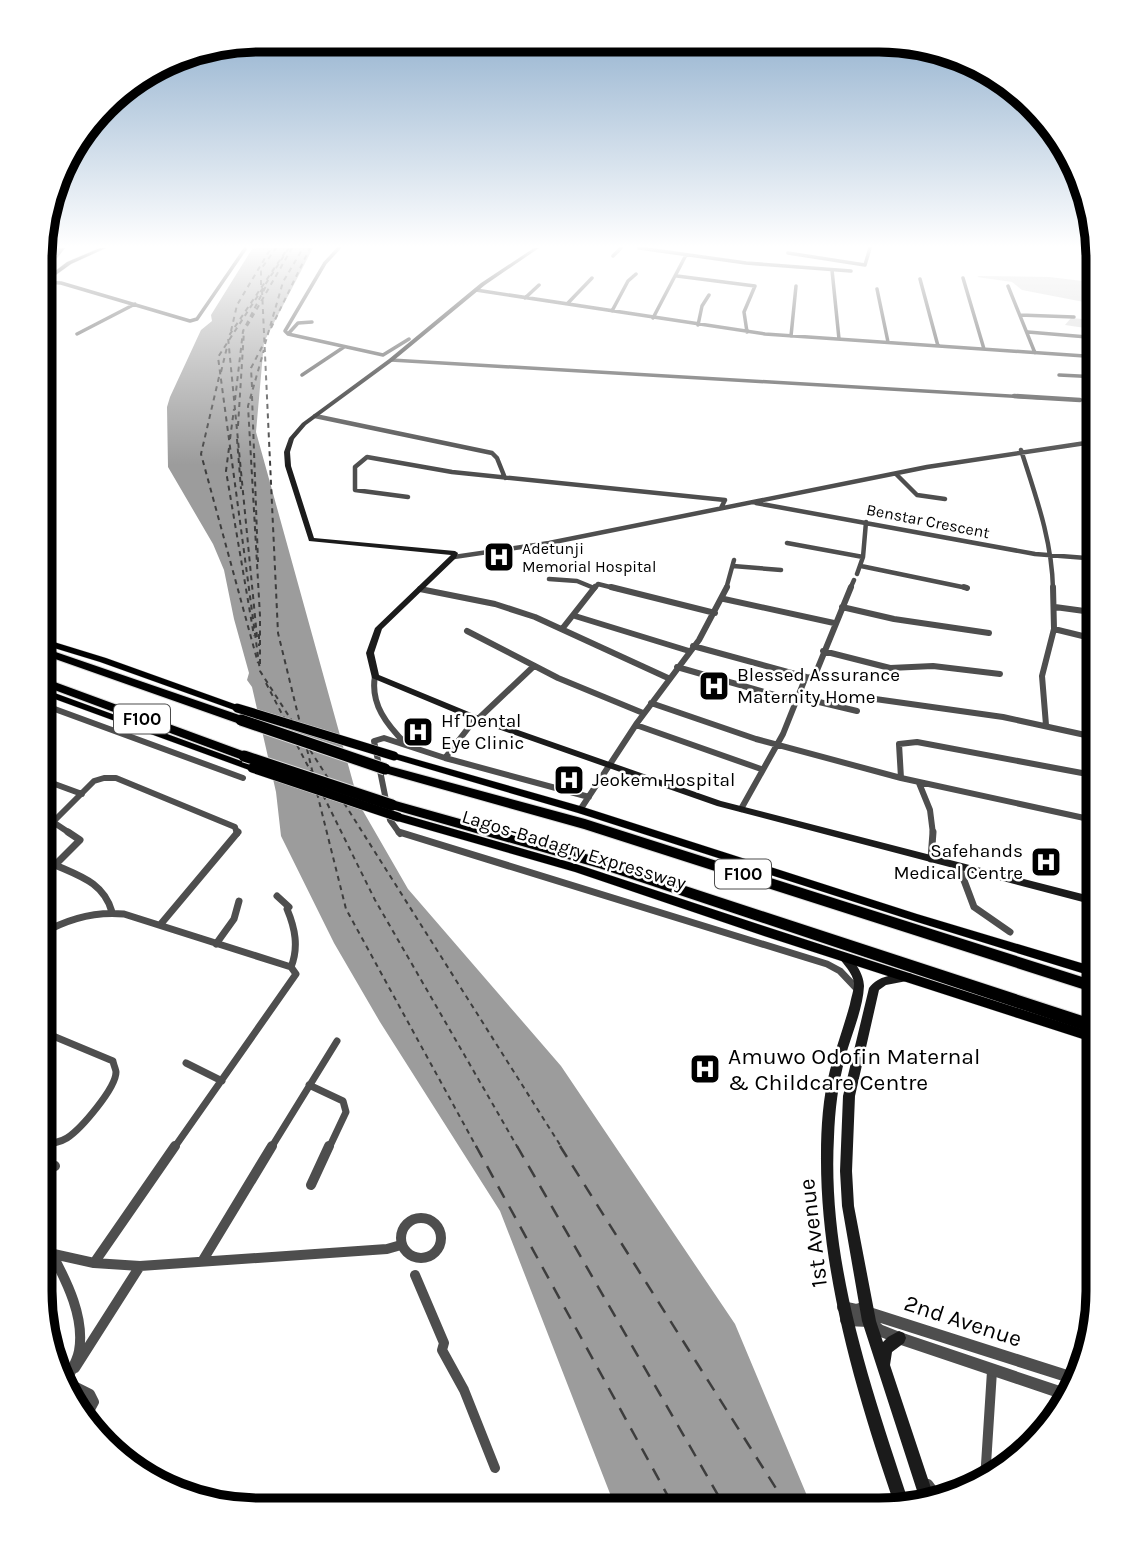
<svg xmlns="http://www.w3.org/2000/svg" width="1139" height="1550" viewBox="0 0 1139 1550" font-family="Karla,sans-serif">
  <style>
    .green { fill: #d5d5d5 }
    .water { fill: #9c9c9c }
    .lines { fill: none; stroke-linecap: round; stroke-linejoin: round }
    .ferry-far1 { stroke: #3d3d3d; stroke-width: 2; stroke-dasharray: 5 4.5; stroke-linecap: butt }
    .ferry { stroke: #3d3d3d; stroke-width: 2.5; stroke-dasharray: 13 10; stroke-linecap: butt }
    .primary-casing { stroke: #dbdbdb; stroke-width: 1 }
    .motorway-casing { stroke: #dbdbdb; stroke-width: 2 }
    .minor-far4 { stroke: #4e4e4e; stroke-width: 3.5 }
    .minor-far3 { stroke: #4e4e4e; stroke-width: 4.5 }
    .minor-far2 { stroke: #4e4e4e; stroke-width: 6 }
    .minor-far1 { stroke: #4e4e4e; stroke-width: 7 }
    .minor { stroke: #4e4e4e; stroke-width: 10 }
    .tertiary { stroke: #4e4e4e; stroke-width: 12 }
    .secondary { fill: #1b1b1b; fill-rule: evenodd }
    .primary { fill: #000; fill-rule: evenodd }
    .motorway { fill: #000; fill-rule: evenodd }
    .primary-bridge-casing { stroke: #dbdbdb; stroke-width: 10; stroke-linecap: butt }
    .motorway-bridge-casing { stroke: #dbdbdb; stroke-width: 13; stroke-linecap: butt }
    .primary-bridge { stroke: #000; stroke-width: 9 }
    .motorway-bridge { stroke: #000; stroke-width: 11 }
    .labels { text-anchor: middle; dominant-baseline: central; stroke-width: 5; stroke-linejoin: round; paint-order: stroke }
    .far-street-label { font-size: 16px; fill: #000; stroke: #fff }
    .far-poi-label { font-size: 16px; fill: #000; stroke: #fff; text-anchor: start }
    .shield { fill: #fff; stroke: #4c4c4c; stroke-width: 2 }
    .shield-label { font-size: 18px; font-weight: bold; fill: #000 }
    .poi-label { font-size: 19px; fill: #000; stroke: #fff; text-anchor: start }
    .street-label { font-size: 19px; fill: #000; stroke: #fff }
    .near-poi-label { font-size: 23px; fill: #000; stroke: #fff; text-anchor: start }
    .near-street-label { font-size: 23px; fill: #000; stroke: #fff }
    .rim { fill: none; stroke: #000; stroke-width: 9 }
  </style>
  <rect width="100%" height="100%" fill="#fff"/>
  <path class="green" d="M 979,276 L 1049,277 L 1099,283 L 1099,330 L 1065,325 L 1071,318 L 1093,320 L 1084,302 L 1022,290 L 1012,282 L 977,277 Z"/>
  <path class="water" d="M 258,248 L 313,248 L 264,342 L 256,432 L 359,804 L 408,889 L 561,1066 L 735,1324 L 813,1510 L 616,1509 L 500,1211 L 380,1022 L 334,943 L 281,836 L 276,792 L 252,687 L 247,680 L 249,673 L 234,619 L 224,570 L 213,544 L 168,467 L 167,407 L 170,397 L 201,330 L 212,321 L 211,315 L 252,249 Z"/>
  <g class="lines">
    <path class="ferry-far1" d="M 289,248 L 218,357 L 260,671 L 292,721
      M 261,285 L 261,269 L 276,248
      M 262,290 L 278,633 L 300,723
      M 247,326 L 292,248
      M 271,328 L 310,248
      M 231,331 L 237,305 L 271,248
      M 265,344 L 283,282 L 303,248
      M 221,372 L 227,347
      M 219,377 L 201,454 L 258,663
      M 252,387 L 251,368 L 264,343
      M 252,396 L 258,562
      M 235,400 L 243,331 L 266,286
      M 238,426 L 244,331
      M 230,439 L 234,409
      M 237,439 L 241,489
      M 229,448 L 226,471 L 254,636
      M 259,634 L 259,646
      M 257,637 L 228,337 L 288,248
      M 260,664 L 260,616 L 248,406 L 264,350
      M 266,683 L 284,718
      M 297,745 L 311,772
      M 307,749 L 313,774
      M 310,750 L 328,778
      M 317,793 L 346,909 L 477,1148
      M 323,795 L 375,900 L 518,1148
      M 344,803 L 562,1148"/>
    <path class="ferry" d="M 476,1146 L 675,1509
      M 517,1146 L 726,1509
      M 560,1146 L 789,1509"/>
    <g class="primary-casing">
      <path id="primary" d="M 42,248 L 47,248 L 42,253 Z
        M 61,248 L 65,248 L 42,277 L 42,272 Z
        M 100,248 L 106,248 L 71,264 L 42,285 L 42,281 L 67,262 Z
        M 41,638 L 106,658 L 240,706 L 242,708 L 240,710 L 234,710 L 100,662 L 41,644 Z
        M 41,688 L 255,766 L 257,768 L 252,771 L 249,770 L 41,694 Z
        M 394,753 L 580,806 L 917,914 L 1098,968 L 1098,978 L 917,922 L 578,813 L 391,758 L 389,756 L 391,754 Z
        M 398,813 L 576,864 L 764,926 L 1098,1034 L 1098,1044 L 764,936 L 575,872 L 394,820 L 393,817 L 394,814 Z"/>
    </g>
    <g class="motorway-casing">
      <path id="motorway" d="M 55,248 L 61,248 L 42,271 L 42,265 Z
        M 41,647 L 245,717 L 247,720 L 245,723 L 237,723 L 41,654 Z
        M 41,677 L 248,753 L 250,756 L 244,760 L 240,759 L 41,685 Z
        M 385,765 L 585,819 L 1098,982 L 1098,994 L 584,829 L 381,772 L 379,769 L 381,766 Z
        M 392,800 L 600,858 L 1098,1021 L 1098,1035 L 599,868 L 388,808 L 386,805 L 388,802 Z"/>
    </g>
    <path class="minor-far4" d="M 639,248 L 746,263 L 851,271
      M 788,253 L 865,265 L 870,248
      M 613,256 L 621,248
      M 832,270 L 839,339
      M 677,276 L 755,286 L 744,312 L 747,332
      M 963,278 L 984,349
      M 920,279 L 938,346
      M 43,282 L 61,283 L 190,321 L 197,319 L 245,249
      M 1008,286 L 1035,353
      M 877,289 L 888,342
      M 476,290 L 765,334 L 1099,357
      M 525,298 L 539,285
      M 567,304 L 592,278
      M 612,311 L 628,281 L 636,274
      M 1020,315 L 1074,317
      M 653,318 L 686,255
      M 312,322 L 298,323 L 288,334 L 383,355 L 409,339
      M 698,325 L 702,306 L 709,295
      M 1028,332 L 1099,338
      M 77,334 L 135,304
      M 288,334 L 285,331 L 325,263 L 339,248
      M 791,336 L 796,286
      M 391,360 L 1045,398
      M 302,375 L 344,347
      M 1059,375 L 1099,377"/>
    <path class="minor-far3" d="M 1014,396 L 1080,400
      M 42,403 L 47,400
      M 315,416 L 492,453 L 497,458 L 505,478
      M 1021,450 C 1036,497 1052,540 1053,589
      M 896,474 L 917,495 L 945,499
      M 408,497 L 355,490 L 355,467 L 367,457 L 452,472 L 725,500 L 721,508
      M 756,503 L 1035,554 L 1099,559
      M 787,543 L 863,557
      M 454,557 L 549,543 L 927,467 L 1099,441
      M 733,566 L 781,570
      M 861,566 L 967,588
      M 857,574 L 863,557 L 866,522
      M 549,579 L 577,581 L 594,588
      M 594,589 L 598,584 L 618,589
      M 726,589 L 734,560
      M 850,589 L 854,580"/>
    <path class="minor-far2" d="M 611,587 L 715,613
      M 964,587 L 967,588
      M 420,589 L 495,604 L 535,617 L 668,678
      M 724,599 L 834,623
      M 842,607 L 894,619 L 989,633
      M 1055,607 L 1099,613
      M 575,616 L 689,651
      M 562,629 L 595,587
      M 1054,629 L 1099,640
      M 467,631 L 558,678 L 643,713
      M 693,646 L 806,677
      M 823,651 L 890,668 L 933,666 L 1000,674
      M 677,667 L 796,701
      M 375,676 C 370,704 387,725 406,744
      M 798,697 L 857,711
      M 861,697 L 1003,717 L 1099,738
      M 651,703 L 756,739 L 901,778
      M 41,704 L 243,778
      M 478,719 L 534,666
      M 636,725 L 761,769
      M 1046,725 L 1042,676 L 1054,629 L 1053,587
      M 445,758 L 476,718
      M 1098,776 L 917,742 L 899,744 L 901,778 L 1098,821
      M 41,779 L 82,794
      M 919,783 L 930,810 L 933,834
      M 741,809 L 783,734 L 805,679 L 815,675 L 851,587
      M 580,810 L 637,723 L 699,640 L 727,587
      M 53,822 L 71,834
      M 41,834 L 94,781 L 104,778 L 116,778 L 235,827 L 237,834
      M 400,834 L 390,820 L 374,741 L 384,738 L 445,758 L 589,797"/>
    <path class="minor-far1" d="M 68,832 L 80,840 L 55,865 C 80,876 104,883 112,912
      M 399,832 L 827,964 L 840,971 L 858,990
      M 931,859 L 933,832
      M 41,860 L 55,865
      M 959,867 L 974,907 L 1010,932
      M 277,896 L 289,907 L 287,909 C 295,928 299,947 291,967
      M 160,925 L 238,832
      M 41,934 C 67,919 94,911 124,914 L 291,967 L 296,974 L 174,1148
      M 216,944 L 234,919 L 239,901
      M 41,1031 L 113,1061 C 113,1063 116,1070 116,1072 C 116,1088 81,1129 67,1138 C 59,1143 51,1144 41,1144
      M 186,1063 L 222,1081
      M 309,1085 L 343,1101 L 346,1112 L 329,1148
      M 271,1148 L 337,1041"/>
    <path class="minor" d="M 40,1164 L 55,1166
      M 311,1185 L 329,1146
      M401 1238a20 20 0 1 1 40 0a20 20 0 1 1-40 0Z
      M 40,1251 L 94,1263 L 140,1266 L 387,1249 L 401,1245
      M 52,1254 C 67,1282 85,1318 79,1351 C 77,1362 70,1372 66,1382 L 90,1394 L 94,1402 L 87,1415
      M 203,1260 L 272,1146
      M 94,1263 L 175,1146
      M 415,1275 L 444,1343 L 442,1350 L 464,1390 L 495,1468
      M 75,1368 L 140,1266
      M 985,1480 L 992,1371
      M 928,1484 L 937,1496"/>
    <path class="tertiary" d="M 843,1307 L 857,1310 L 866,1307 L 869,1313 L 1073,1378
      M 846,1320 L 869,1321 L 879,1330 L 899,1338 L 1068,1395"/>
    <path class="secondary" d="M 534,248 L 539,248 L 485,285 L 393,361 L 306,425 L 294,439 L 290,452 L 291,466 L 314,538 L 455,551 L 458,553 L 456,558 L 382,629 L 374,653 L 379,675 L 481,717 L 721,801 L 1098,898 L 1098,906 L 717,806 L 475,721 L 372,678 L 366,653 L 375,628 L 451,555 L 309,541 L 285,466 L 284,452 L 289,438 L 302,423 L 389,359 L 481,283 Z
      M 843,952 C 853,957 864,974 864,986 C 863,1009 851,1036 845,1058 C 838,1084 835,1110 834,1137 C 827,1262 870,1385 909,1503 L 895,1506 C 857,1395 820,1273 821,1155 C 821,1127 823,1097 830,1070 C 836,1048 844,1026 850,1004 C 851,998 854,990 854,983 C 853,973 843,964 838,956 L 839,953 Z
      M 908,973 L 912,974 L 913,977 L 912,980 L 886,985 L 879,990 L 855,1096 L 852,1171 L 854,1206 L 876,1321 L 883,1342 L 888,1337 L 899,1331 L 904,1333 L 906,1338 L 904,1343 L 892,1352 L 890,1365 L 934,1497 L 920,1500 L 862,1321 L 842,1206 L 840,1171 L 843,1096 L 869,988 C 879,975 893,975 908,973 Z"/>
    <use href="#primary" class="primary"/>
    <use href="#motorway" class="motorway"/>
    <g class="primary-bridge-casing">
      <path id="primary-bridge" d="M 237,708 L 394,756
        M 252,768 L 398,817"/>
    </g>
    <g class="motorway-bridge-casing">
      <path id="motorway-bridge" d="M 241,720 L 385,769
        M 244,756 L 392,805"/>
    </g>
    <use href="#primary-bridge" class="primary-bridge"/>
    <use href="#motorway-bridge" class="motorway-bridge"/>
  </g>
  <linearGradient id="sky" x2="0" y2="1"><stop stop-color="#89aaca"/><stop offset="0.53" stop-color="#fff"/><stop offset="1" stop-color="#fff" stop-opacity="0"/></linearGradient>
  <rect width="1139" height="465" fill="url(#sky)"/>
  <defs>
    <g id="hospital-square" transform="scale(1.575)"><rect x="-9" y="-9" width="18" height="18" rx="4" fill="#000" stroke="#fff"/><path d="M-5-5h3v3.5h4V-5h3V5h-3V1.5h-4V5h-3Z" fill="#fff"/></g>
  </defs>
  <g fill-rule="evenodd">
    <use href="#hospital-square" x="499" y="557"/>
    <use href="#hospital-square" x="714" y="686"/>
    <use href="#hospital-square" x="418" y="732"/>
    <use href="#hospital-square" x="569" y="780"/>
    <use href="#hospital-square" x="1046" y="862"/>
    <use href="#hospital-square" x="705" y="1069"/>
  </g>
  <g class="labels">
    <g class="far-street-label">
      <text transform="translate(928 521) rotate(11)">Benstar Crescent</text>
    </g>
    <g class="far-poi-label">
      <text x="522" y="548">Adetunji<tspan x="522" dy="18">Memorial Hospital</tspan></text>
    </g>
    <g class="shield">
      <rect x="114" y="704.5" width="56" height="29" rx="5"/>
      <rect x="715" y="859.5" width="56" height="29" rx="5"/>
    </g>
    <g class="shield-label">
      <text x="142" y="719">F100</text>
      <text x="743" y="874">F100</text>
    </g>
    <g class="poi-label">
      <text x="737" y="675">Blessed Assurance<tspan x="737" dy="22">Maternity Home</tspan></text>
      <text x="441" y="721">Hf Dental<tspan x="441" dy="22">Eye Clinic</tspan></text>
      <text x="592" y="780">Jeokem Hospital</text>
      <text x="1023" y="851" text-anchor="end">Safehands<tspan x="1023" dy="22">Medical Centre</tspan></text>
    </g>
    <g class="street-label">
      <text transform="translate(574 850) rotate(17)">Lagos-Badagry Expressway</text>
    </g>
    <g class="near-poi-label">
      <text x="728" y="1056">Amuwo Odofin Maternal<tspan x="728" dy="26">&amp; Childcare Centre</tspan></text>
    </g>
    <g class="near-street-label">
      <text transform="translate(813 1233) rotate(-97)">1st Avenue</text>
      <text transform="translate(963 1321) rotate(18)">2nd Avenue</text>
    </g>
  </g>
  <path d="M0 0H1139V1550H0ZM259 52H879A207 207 0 0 1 1086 259V1291A207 207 0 0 1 879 1498H259A207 207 0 0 1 52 1291V259A207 207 0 0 1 259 52Z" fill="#fff" fill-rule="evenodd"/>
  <path class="rim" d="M259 52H879A207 207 0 0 1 1086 259V1291A207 207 0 0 1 879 1498H259A207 207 0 0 1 52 1291V259A207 207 0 0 1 259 52Z"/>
</svg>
